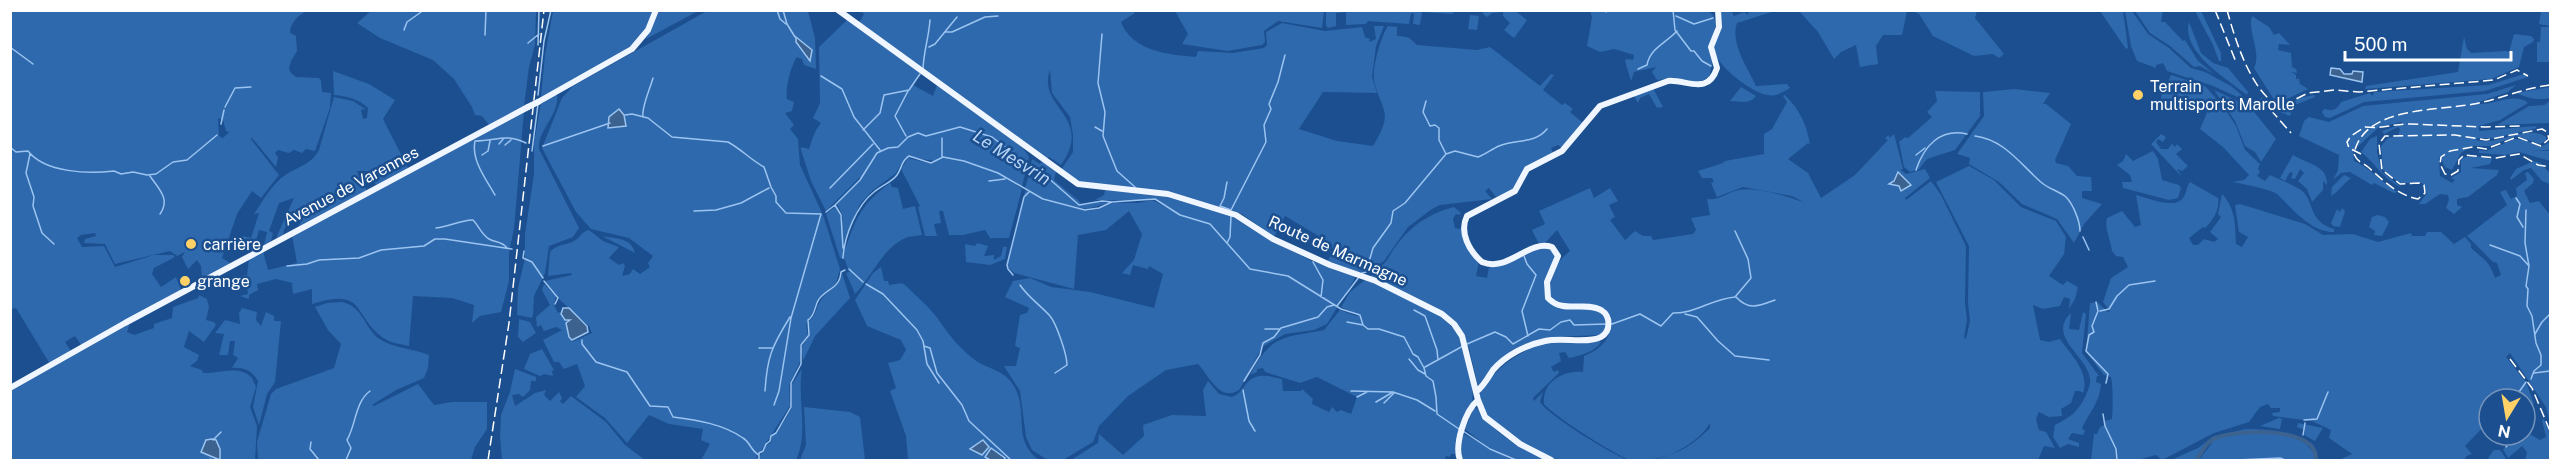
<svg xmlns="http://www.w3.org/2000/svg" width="2561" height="471" viewBox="0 0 2561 471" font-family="'Public Sans',sans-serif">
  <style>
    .green { fill: #2e69ad; fill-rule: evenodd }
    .water { fill: #3c6290; stroke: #9cc4f0; stroke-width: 1.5 }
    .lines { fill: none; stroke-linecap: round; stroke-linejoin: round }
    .stream { stroke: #9cc4f0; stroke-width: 1.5 }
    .river { stroke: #3c6290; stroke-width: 4 }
    .major { stroke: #f0f6ff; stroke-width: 6 }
    .rail { stroke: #fff; stroke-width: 1.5; stroke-dasharray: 10 4.5; stroke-linecap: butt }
    .major-bridge { stroke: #f0f6ff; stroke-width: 6 }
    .poi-dot { fill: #ffd166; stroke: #1b4f8f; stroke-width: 2 }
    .labels { text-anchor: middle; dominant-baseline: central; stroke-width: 5; stroke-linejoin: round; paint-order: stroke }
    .poi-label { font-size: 16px; fill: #fff; stroke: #1b4f8f; text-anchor: start }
    .street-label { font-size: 16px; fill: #fff; stroke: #1b4f8f }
    .water-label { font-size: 18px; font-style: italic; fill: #b5d3f5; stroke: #1b4f8f }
  </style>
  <rect width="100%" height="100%" fill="#1b4f8f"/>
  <path class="green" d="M 859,10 L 1133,11 L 1135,13 L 1121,22 C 1132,51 1169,55 1196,57 L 1198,51 L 1233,53 L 1264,48 L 1267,45 L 1266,32 L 1282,23 L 1325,31 L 1362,27 L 1365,37 L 1370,39 L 1369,42 L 1376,39 L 1374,26 L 1384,26 L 1376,46 L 1372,77 L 1377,93 L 1323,92 L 1299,129 L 1337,141 L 1373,146 C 1395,110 1381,112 1374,80 C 1372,68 1381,36 1388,26 L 1397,27 L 1397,36 C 1411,37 1408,37 1417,45 L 1477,50 L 1490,47 L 1540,86 L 1551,74 L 1554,75 L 1543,90 L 1562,105 L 1565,103 L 1573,109 L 1570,112 L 1583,123 L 1563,149 L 1558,145 L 1551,148 L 1554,155 L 1529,165 L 1514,190 L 1496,197 L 1489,188 L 1485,191 L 1492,199 L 1440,205 L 1432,209 L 1408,227 L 1384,261 L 1370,271 L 1357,272 L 1327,262 L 1332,253 L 1332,244 L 1285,216 L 1274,237 L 1242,214 L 1171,192 L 1083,185 L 1061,170 L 1073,152 L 1073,135 L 1070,117 L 1052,93 L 1050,70 C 1036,107 1095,117 1061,165 L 1049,157 L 1046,160 L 859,23 L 864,14 Z
    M 1304,10 L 1324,11 L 1322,28 L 1278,21 L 1264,31 L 1265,42 L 1262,45 L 1227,51 L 1182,44 L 1188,34 L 1175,11 Z
    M 1488,10 L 1519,11 L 1517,12 L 1527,20 L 1514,38 L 1504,30 L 1510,23 L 1503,16 L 1503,12 L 1492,13 L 1487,17 L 1482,13 Z
    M 10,11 L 307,11 C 298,15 290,23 290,33 L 296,36 L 297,51 L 291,61 L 289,69 L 291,73 L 296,77 L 319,78 L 321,81 L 322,92 L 331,93 L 330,108 L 315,151 L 306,149 L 302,153 L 294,150 L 289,153 L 278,150 L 275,153 L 278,157 L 276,167 L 253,139 L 250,138 L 279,175 L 261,198 L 252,191 L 237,214 L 222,258 L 230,263 L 229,265 L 202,279 L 201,266 L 197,260 L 188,269 L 182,257 L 185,252 L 177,256 L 170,251 L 115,264 L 105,244 L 84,243 L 85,239 L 96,236 L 95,233 L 81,235 L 77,238 L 82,247 L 104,246 L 115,267 L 154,255 L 173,255 L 175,257 L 154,268 L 152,274 L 161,287 L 176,277 L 181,290 L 81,345 L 75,336 L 65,342 L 71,351 L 50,364 L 16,308 L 11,309 ZM 218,118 L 223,120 L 226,131 L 229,132 L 223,138 L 219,136 Z
    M 371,11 L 536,11 L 535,45 L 529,67 L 524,106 L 489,125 L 482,116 L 475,115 L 472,107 L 454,79 L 433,60 L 380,38 L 357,23 Z
    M 553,11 L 654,11 L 649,26 L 631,47 L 541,97 L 545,55 Z
    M 659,11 L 698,11 L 646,39 Z
    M 707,11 L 808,11 L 815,38 L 816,69 L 804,65 L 802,59 L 797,57 C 791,65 785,89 787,99 L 794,102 L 792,111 L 785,113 L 794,125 L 790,129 L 798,139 L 800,165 L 823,215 L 840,269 L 836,284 L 818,298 L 812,315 L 806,325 L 808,335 L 800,345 L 800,362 L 789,385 L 790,406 L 755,460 L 701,460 L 710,444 L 701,440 L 703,429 L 669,424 L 649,415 L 627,443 L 605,418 L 576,397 L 585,386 L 577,364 L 564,369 L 559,362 L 554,362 L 543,340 L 562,330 L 556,327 L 544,331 L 541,325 L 537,327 L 536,317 L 550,305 L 542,290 L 544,284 L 556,296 L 554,305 L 558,313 L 560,312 L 564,320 L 569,319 L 566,323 L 572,342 L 592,333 L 589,326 L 560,300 L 545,281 L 572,275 L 571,273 L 548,276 L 550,252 C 557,243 569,246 577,239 C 582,235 581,232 589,230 L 603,241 L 619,247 L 609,258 L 619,265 L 623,263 L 625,266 L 622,276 L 630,274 L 633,269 L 640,274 L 650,267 L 648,263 L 653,256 L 629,238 L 591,229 L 576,212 L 542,148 L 562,98 L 573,86 Z
    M 1326,11 L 1326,10 L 1455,11 L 1452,14 L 1422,12 L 1420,25 L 1413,24 L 1414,14 L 1411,13 L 1409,24 L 1368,21 L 1366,24 L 1346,25 L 1346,12 L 1336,13 L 1336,26 L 1328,28 L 1326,26 Z
    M 1590,11 L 1708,11 L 1713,15 L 1716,24 L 1710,44 L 1713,60 L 1709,77 C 1695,85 1691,80 1677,78 C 1670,77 1664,80 1657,80 L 1652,72 L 1656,67 L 1634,72 L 1631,81 L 1625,61 L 1626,59 L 1633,60 L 1634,55 L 1614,49 L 1600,52 L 1587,46 L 1592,17 Z
    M 1720,11 L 1731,11 L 1734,16 L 1744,12 L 1748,15 L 1749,11 L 1775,11 L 1737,23 C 1730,44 1748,68 1756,86 L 1787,84 L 1790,88 C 1783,92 1776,97 1768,95 C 1752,93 1713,64 1714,47 C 1714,34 1724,25 1720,11 Z
    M 1799,11 L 1907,11 L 1902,35 L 1883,35 L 1876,46 L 1878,64 L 1860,67 L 1856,45 L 1841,52 L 1834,59 L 1818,32 Z
    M 1912,11 L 1977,11 L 1975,18 L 2004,54 L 1999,58 L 1993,54 L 1974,56 L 1933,36 L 1919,14 Z
    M 2100,11 L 2123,11 L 2128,48 L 2126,49 Z
    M 2125,11 L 2132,11 L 2148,34 L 2169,48 L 2191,68 L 2205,72 L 2231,86 L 2244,97 L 2242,99 L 2213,86 L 2167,71 L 2163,63 L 2156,65 L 2156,68 L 2137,61 L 2131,46 Z
    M 2135,11 L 2163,11 L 2161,22 L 2165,22 L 2183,41 L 2185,40 L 2198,61 L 2214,74 L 2200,66 L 2194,67 L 2170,46 L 2150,33 Z
    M 2195,11 L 2201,11 L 2221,53 L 2221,61 L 2219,61 L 2213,45 Z
    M 2541,11 L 2550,11 L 2550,26 L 2539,24 Z
    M 1470,15 L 1479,16 L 1477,30 L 1468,29 Z
    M 2252,16 L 2269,27 L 2274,35 L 2279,33 L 2290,45 L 2279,44 L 2278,50 L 2291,53 L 2292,67 L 2296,69 L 2297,73 L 2291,72 L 2296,75 L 2296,79 L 2299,79 L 2300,84 L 2308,89 L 2283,101 L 2273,98 L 2254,68 C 2262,52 2247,32 2252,16 Z
    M 847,20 L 920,73 L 913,85 L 933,96 L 937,85 L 1023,148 L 1029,157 L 1022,187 L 1007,179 L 1022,189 L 1009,238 L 990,238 L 985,230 L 963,235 L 949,235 L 943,211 L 939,211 L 941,223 L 934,224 L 937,236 L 925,236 L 918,207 L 920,206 L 901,169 L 908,158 L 932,164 L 936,161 L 906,157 L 895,174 L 872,191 L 860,204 L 843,244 L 846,247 C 857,215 863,203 890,183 L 892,187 L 898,188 L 903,209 L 915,206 L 922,235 C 918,236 912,236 908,237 C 883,246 872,277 855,294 L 846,273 L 849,272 L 845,260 L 840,258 L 826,214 L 836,206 L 843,222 L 842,214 L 837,204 L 861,179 L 860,177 L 826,211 L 811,181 L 801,150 L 801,147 L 809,149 C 813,138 813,133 821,123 L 813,118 L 820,103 L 819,47 Z
    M 2189,22 L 2201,53 L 2213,63 L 2228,68 L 2248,92 L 2247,95 C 2226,78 2181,52 2189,22 Z
    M 2541,27 L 2550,27 L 2550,62 L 2537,62 L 2537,42 L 2540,42 Z
    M 2514,34 L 2531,36 L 2534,39 L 2533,42 L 2524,47 L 2519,67 L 2491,79 L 2365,89 L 2366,86 L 2458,72 L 2464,37 L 2467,49 L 2471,53 L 2506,51 L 2509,52 Z
    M 333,71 L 369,84 L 395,100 L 383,119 L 408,168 L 376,185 L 369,171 L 357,171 L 367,191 L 299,226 L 302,219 C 291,222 284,224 283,235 L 276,238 L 294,198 L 279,203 L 269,231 L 273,233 L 271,241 L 264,245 L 267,232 L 259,230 L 253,251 L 238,246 L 243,236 L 251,238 L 259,213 L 254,214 C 262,202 272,184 284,176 C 298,166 310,166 319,150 L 334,97 L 353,101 L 365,109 L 361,110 L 363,119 L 367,118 L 368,108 C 359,99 347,96 334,95 Z
    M 2524,74 L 2528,77 L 2485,91 L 2364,102 L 2330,118 L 2325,117 L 2322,112 L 2324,109 C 2333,111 2337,110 2341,102 L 2370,93 L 2372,96 L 2375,92 L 2488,85 Z
    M 2171,75 L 2205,86 L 2223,106 L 2236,126 L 2245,150 L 2260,164 L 2258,169 L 2260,172 L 2257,176 L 2265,181 L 2270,175 C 2280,180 2292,184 2301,190 C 2316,202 2307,221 2334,229 L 2334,232 C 2310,232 2292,208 2277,194 C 2273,190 2240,183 2232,182 L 2244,180 L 2249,175 L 2223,147 L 2200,129 L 2209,108 L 2183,99 L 2180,103 L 2161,100 L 2162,90 L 2165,90 Z
    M 2516,85 L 2508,92 L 2479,102 L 2479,104 C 2494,105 2515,92 2528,103 L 2500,120 L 2479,126 L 2479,131 L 2535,126 L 2537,128 L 2495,138 L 2478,138 L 2476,140 C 2498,147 2525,123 2546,137 L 2546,141 L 2540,144 L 2516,136 L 2490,146 L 2472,146 L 2461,153 L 2452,170 L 2445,167 L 2441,159 L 2439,158 L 2440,176 L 2452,183 L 2455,180 L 2451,178 L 2461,172 L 2461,159 C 2471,154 2481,157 2492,159 L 2490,164 L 2471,168 L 2499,170 L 2497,175 L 2468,197 L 2457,199 L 2457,205 L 2462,207 L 2454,214 L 2446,208 L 2449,200 L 2448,195 L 2440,194 L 2425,204 L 2419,204 L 2427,193 L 2422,183 L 2399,183 L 2383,170 L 2381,146 L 2388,138 L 2398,136 L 2400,129 L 2398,127 L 2384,134 L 2382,131 L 2402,124 L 2402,122 L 2379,127 L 2353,151 L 2354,161 C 2370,168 2382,182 2397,192 L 2394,193 L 2374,183 L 2372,185 L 2350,172 L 2341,173 L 2333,180 L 2338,170 L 2339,155 L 2299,136 L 2304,121 L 2309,117 L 2329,122 L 2363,106 L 2487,94 Z
    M 1741,87 L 1756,96 C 1749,105 1740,101 1730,101 Z
    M 2550,87 L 2550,98 C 2537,101 2528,98 2516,93 Z
    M 1653,88 L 1663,107 L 1657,108 L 1649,94 L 1640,98 L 1638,103 L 1634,96 Z
    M 2015,89 L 2050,93 L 2043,104 L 2046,104 L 2071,124 L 2055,160 L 2056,163 L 2068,166 L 2077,176 L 2091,177 L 2092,191 L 2082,191 L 2082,198 L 2102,204 L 2084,224 L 2074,243 L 2057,219 L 2022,204 L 1999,182 L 1969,164 L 1970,158 L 1957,154 L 1984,116 L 1983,92 Z
    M 2214,90 L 2250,107 L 2276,139 L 2261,162 L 2255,152 L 2245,146 L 2235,121 Z
    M 1935,91 L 1980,92 L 1980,116 L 1955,150 L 1927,159 L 1919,169 L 1910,172 L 1904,167 L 1899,142 L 1905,137 L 1908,138 L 1932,117 L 1927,112 L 1937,101 Z
    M 557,94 C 560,115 537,131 539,149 L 579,228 L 573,237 L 549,246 L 545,273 L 534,296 L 533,315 L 532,318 L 517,315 L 518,288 L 525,258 L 525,234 L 534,174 L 534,143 L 541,103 Z
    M 1785,95 C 1800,110 1807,125 1810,145 L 1808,143 L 1788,159 L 1808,173 L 1821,198 L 1855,175 L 1888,140 L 1885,139 L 1888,135 L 1890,138 L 1894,134 L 1903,169 L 1901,170 L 1906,174 L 1925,169 L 1930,178 L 1905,198 L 1906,200 L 1931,181 L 1941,195 L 1966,246 L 1965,302 L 1967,320 L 1964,338 L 1966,339 L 1970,321 L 1968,303 L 1969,246 L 1936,182 L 1969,166 L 1994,180 L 2021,207 L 2056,221 L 2066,237 L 2064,254 L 2049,276 L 2063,285 L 2067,281 L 2078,287 L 2075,299 L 2069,309 L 2070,299 L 2064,297 L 2060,306 L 2043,309 L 2033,305 L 2040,340 L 2049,342 L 2060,339 C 2072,356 2090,373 2083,393 L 2080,391 L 2075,391 L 2071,403 L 2061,409 L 2062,416 L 2049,417 L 2039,412 L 2036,419 L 2039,430 L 2046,432 L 2055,448 L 2044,446 L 2038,460 L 1650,460 C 1677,454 1690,448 1710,428 L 1710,423 C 1698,445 1655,467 1630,460 C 1615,455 1554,416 1544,404 C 1542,381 1564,370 1583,372 L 1584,356 C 1605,348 1618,331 1605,309 L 1576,307 L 1551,299 C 1545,280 1555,263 1570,251 L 1557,230 L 1544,244 L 1539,244 L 1532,230 L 1545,224 L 1539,211 L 1590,188 L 1594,198 L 1610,188 L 1618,201 L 1609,205 L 1615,217 L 1610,220 L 1625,240 L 1635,231 L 1643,236 L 1651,236 L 1653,240 L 1693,234 L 1696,230 L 1691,218 L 1710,215 L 1707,199 C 1719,201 1728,192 1739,190 C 1754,186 1791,197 1805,203 L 1792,196 L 1743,187 L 1717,197 L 1711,183 L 1714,182 L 1712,178 L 1702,178 L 1698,171 L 1723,163 L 1725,161 L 1764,154 L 1764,134 L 1772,129 L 1787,102 L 1783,96 ZM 1901,173 L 1909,187 L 1902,191 L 1899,186 L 1890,183 L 1894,182 L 1895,176 Z
    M 2314,95 L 2315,97 L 2295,105 L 2290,116 L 2277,111 L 2300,98 Z
    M 2550,101 L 2550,123 L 2497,125 L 2529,106 L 2544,105 Z
    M 524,111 L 514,229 L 509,252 L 509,281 L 501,312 L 480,316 L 472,323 L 474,305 L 452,298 L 413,296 L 409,346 C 399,344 390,343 382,337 C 352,314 366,287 312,304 L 312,289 L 293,294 L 292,283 L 276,279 L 257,284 L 258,290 L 249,295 L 249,299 L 240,296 L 248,294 L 247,288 L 240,284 L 234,286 L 233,277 L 247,275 L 249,259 L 263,251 L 268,270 L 297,263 L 292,235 Z
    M 2161,134 L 2166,137 L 2163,142 L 2158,139 L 2156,142 L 2161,149 L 2168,149 L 2172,144 L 2175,147 L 2177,144 L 2182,149 L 2176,154 L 2188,166 L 2182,171 L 2177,169 L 2182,177 L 2151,144 Z
    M 2377,136 L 2377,152 L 2382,172 L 2402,188 C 2383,179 2376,164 2361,152 L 2370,139 Z
    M 2515,139 L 2525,140 L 2541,147 L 2550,142 L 2550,150 L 2531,151 L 2550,151 L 2550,161 L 2519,152 L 2505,155 L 2479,153 L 2479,150 L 2486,151 Z
    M 2153,151 L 2158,159 L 2162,180 L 2179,185 L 2181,188 L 2178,198 L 2169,200 L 2123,188 L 2122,182 L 2132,182 L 2130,175 L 2117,165 L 2123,161 L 2126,154 L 2133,161 Z
    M 2293,155 C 2307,164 2328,165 2327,185 L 2323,181 L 2323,190 L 2312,202 L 2307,189 L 2298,181 L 2304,173 L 2300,169 L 2295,179 L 2291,178 L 2293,173 L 2290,172 L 2285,181 L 2280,178 Z
    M 1032,159 L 1040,164 L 1042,161 L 1056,172 L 1054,180 L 1079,201 L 1081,204 L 1076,204 C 1087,207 1098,200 1108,203 L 1087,209 L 1046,200 L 1025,188 L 1030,171 L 1046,175 L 1030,169 Z
    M 2534,161 L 2540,163 L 2550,173 L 2550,184 L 2542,181 L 2531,168 L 2524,170 L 2511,180 L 2510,178 L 2516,169 Z
    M 2528,172 L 2534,179 L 2533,183 L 2524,191 L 2530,203 L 2539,201 L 2550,215 L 2550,422 L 2546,407 L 2510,353 L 2506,357 L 2526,382 L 2534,404 L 2526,412 L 2525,399 L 2489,399 L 2489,421 L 2465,446 L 2472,454 L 2466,456 L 2465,460 L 2339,460 L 2352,454 L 2329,438 L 2331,430 L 2312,421 L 2273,416 L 2272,413 L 2280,412 L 2280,408 L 2271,408 L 2268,404 L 2260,407 L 2249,422 L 2214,433 L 2162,460 L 2156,455 L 2138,460 L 2091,460 L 2094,434 L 2097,434 L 2100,427 L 2105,425 L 2105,421 L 2112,419 C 2113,409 2113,385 2111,377 L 2104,375 L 2086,352 L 2090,303 L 2097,302 L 2108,312 L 2110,311 L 2103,302 L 2111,278 L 2128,267 L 2123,257 L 2116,256 L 2112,251 C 2111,241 2104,228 2107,218 L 2122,211 L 2135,227 L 2141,225 L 2136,195 C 2148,198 2173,209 2182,199 C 2187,194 2186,187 2190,182 L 2218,198 C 2220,210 2213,220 2205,228 L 2203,227 L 2189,238 L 2193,245 L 2198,245 L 2204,239 L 2214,242 L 2218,239 L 2210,232 L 2221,217 L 2218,214 L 2222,194 C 2236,209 2235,225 2236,244 L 2242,247 L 2248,237 L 2239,232 L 2235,205 L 2240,204 L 2305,224 L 2323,235 L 2353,234 L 2378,242 L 2411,233 L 2412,236 L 2425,236 L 2427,232 L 2441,232 L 2454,244 L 2465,237 L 2471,244 L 2471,248 C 2482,258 2489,260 2495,278 L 2501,275 L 2497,263 L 2493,262 L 2467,236 L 2507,205 L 2500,192 L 2506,190 L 2511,199 L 2517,196 L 2516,188 L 2527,180 L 2525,173 Z
    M 2344,175 L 2351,178 C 2343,184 2339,191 2331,196 L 2332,187 Z
    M 1105,190 L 1168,196 L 1228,214 L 1272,241 L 1312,261 L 1355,276 L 1354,280 L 1327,324 L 1314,330 L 1285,334 L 1262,347 L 1240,389 C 1221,404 1209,376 1198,364 L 1166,370 L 1128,396 L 1099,426 L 1093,442 L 1063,460 L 1046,459 L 1032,450 L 1026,437 L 1020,391 L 1004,366 L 1016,366 L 1020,348 L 1015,346 L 1020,315 L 1027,313 L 1029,308 L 1005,297 L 1013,281 L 1030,278 L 1051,287 L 1090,292 L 1154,308 L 1163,274 L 1149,266 L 1148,269 L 1133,265 L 1130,275 L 1122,273 L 1134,260 L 1142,234 L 1129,211 L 1106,230 L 1078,235 L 1074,289 L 1014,273 L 1007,266 L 1025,191 L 1032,192 L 1043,200 L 1087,211 L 1099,209 L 1113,203 L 1138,203 L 1152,200 L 1181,215 L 1154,198 L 1138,201 L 1095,200 L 1104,195 Z
    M 1454,207 L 1461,213 L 1459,215 L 1456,214 L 1453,219 L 1455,228 L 1461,229 L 1479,262 L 1476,276 L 1487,278 L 1489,267 L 1499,266 L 1541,247 L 1548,247 L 1556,256 C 1551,270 1539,287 1548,301 L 1597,310 L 1605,317 L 1606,327 L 1600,335 L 1551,337 L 1531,343 L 1492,368 L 1478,386 L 1469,348 L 1454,320 L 1371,277 L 1372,274 C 1390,261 1387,257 1399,242 C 1413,224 1433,212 1454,207 Z
    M 2342,208 L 2345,211 L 2340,227 L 2333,226 L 2331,223 L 2337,209 L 2340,212 Z
    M 2378,215 L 2385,217 L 2389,222 L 2382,236 L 2374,235 L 2375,231 L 2369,227 L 2372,217 Z
    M 602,236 C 616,239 631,237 635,253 Z
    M 977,243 L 988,246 L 984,256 L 994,255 L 994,260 L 1001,256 L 1003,247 L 1007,247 L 1005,259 L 990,265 L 966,262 L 965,244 L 975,246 Z
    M 881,267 L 884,281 L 888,281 L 889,285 L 902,283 L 905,285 C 915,295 926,304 935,315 C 946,330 955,344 971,357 C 989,372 1006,367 1017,392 C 1027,418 1013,441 1039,460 L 908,460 L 906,436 L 890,391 L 896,388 L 888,363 L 900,360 L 906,350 L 901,340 L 867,326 L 855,300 L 873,273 Z
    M 842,273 L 850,298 L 815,336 L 803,361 L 801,348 L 809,336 L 809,321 C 816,316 816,307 821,300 C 828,289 840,288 842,273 Z
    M 1366,279 L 1437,314 C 1446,321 1454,327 1460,337 C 1466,347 1475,390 1472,401 C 1466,417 1451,436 1456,454 L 1451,454 L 1450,457 L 1446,456 L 1445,459 L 1447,460 L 1071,460 L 1098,443 L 1099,434 L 1123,455 L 1144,436 L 1143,425 L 1172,415 L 1206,416 L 1203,390 L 1208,381 L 1219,394 L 1232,397 C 1240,394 1241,390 1246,384 C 1256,372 1268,376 1282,379 L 1283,391 L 1301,391 L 1302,389 L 1313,399 L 1312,404 L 1329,412 L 1332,407 L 1337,412 L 1341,410 L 1351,414 L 1357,397 L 1317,377 L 1300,383 L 1265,372 L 1263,368 L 1257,369 L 1257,372 L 1250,375 C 1271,334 1284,338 1324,330 L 1340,310 L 1356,316 L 1359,315 L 1341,307 L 1350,292 Z
    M 199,295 L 207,299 L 209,307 L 206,320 L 214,322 L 216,325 L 204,342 L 189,331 L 184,347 L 199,355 L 197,361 L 190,366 L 202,370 L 203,373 C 218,374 239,364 252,378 L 256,387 L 250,407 L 257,426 L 255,460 L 11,460 L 10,391 L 130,323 L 127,332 L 134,335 L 154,328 L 154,324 L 172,318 L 173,307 L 198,298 Z
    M 342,302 C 362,306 364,326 378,338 C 393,349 413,348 429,355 L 428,368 L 424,378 L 396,390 L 372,405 L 374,406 L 418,384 L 434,405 L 452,402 L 487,402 L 487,429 L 475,447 L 471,460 L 258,460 L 257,442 L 271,394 L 276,389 L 334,368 L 341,344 L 328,330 L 315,307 L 327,303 Z
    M 242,308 L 257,312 L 256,320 L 261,326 L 266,312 L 274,316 L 274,321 L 281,321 L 275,382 L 267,394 L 259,425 L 253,407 L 258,381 C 252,370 243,367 232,368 L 238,358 L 233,355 L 235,341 L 230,341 L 228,355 L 219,355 L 224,334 L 215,333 L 225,320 L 240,324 L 239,313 Z
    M 2083,312 L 2086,314 L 2082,353 L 2099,376 L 2097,376 L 2096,382 L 2101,384 C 2100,402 2089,413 2082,428 L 2085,431 L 2083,435 L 2072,433 L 2068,439 L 2079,443 L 2079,447 L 2068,444 L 2060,448 L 2053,437 L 2055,425 C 2070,417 2077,413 2085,397 C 2087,392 2091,385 2090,379 C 2088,356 2046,337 2071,313 L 2069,329 L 2079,330 Z
    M 519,319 L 530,322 L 536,333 L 523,342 L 518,337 Z
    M 1551,341 L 1599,341 L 1601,342 C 1595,352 1579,356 1569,358 L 1565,352 L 1559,353 L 1561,361 L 1551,367 L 1554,372 L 1558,370 L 1559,373 L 1533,398 L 1534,401 L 1543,392 L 1540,402 C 1548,415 1611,454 1628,460 L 1557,460 L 1539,453 L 1521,443 L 1484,412 L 1479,394 C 1499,364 1517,352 1551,341 Z
    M 542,349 L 554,370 L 552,371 L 553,376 L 544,374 L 540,376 L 524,369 L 530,354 Z
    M 515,369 L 536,377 L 536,381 L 531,381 L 530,390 L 523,397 L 519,394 L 512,395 L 515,406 L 535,393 L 546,390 L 544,395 L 550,401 L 559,392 L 562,398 L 560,401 L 563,404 L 571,396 L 606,422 L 625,445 L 645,460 L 502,460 L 500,436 L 501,415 L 510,392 Z
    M 802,369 C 797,399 809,433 796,460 L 758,460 L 766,444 L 771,443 L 772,437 L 787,417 L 792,407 L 792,384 Z
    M 804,407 L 850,412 L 860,417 L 865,460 L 800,460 L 806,445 Z
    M 1474,408 L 1478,409 C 1492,433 1522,449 1547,460 L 1517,460 L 1486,446 L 1465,429 Z
    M 2279,418 L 2282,419 L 2280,429 L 2260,426 Z
    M 2544,419 L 2550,434 L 2550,460 L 2525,460 L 2527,452 L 2522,446 L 2508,458 L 2503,449 L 2511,444 L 2516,435 L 2525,435 L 2525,431 L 2540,440 L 2546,437 L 2542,420 Z
    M 2298,423 L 2323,428 L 2315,441 L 2304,435 L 2305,430 L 2297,427 Z
    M 2246,429 C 2270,429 2293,432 2314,445 L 2307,445 L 2314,453 L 2317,453 L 2318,460 L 2199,460 L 2212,443 L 2208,440 L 2195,460 L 2171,460 L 2198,448 L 2214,436 Z
    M 1464,434 L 1512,460 L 1462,460 L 1460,444 Z
    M 2494,450 L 2500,450 L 2507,460 L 2490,460 L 2488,458 Z"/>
  <path class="water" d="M 796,37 L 812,50 L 810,61 L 796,42 Z
    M 2331,68 L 2340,69 L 2344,74 L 2352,74 L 2353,71 L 2363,72 L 2362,82 L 2330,75 Z
    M 619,109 L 624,115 L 626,126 L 608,128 L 609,117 Z
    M 1898,172 L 1911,185 L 1901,191 L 1899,186 L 1889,184 L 1894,181 Z
    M 563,308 L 569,308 L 587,326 L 588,332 L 572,340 L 569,337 L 566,323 L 570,320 L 565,320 L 561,314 Z
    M 212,439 L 216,440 L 220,449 L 220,460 L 201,452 L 206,440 Z
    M 983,440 L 989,447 L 982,455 L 970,449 Z
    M 991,448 L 1005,458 L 1004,460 L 990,460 L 985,457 Z"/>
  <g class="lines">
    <path class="stream" d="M 777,10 L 780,19 L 786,24
      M 783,10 L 787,24 L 795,37
      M 1673,10 L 1675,30 L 1691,51 L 1694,51 L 1702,61 L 1711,66
      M 1606,12 L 1606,10
      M 1676,16 L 1694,24 L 1713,18
      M 404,30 L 407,22 L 424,10
      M 945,32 L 952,32 L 985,17 L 998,16
      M 1102,34 L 1098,83 L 1105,112 L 1103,136 L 1117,171 L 1135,187
      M 485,35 L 486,10
      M 528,43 L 539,34
      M 538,45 L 539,10
      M 10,47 L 33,64
      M 929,47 L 935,44 L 957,17
      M 1638,69 L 1647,65 C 1650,48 1666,43 1677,31
      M 923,70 C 923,54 929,37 930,20
      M 821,76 L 842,89 L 854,117 L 880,150
      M 538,95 L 544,41 L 551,10
      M 1426,101 L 1423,112 L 1430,126 L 1435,125 L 1439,128 L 1439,140 L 1446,154
      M 225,107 L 235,88 L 251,87
      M 625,115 L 632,114 L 648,118 L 672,137 L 728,142 C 741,149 751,160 764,167 L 771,187 L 776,196 L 776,202 L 786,213 L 821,214 L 791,318 L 779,391 L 774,405
      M 643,117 C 641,108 650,89 653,78
      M 221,124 L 224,110
      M 1095,127 L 1102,131
      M 863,130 L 880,113 L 884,95 L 909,90 L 920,74
      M 906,136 L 895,116 L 908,91
      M 1975,136 C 2005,140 2020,164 2042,183 C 2049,189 2059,191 2066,197 C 2073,204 2080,221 2080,231
      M 499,144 L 504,138
      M 505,145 L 511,140
      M 543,146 L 610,123
      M 10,147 L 16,152 L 28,151 C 45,173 89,174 114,171 L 121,174 L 133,172 L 147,175 L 156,174 L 173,162 L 187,160 L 217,135
      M 532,151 L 538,104
      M 30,154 L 26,173 L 34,197 L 33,206 L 42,233 L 54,244
      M 482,155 L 488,151 L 490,141
      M 1916,155 L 1925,148
      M 942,157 L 942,138
      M 1916,170 C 1924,146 1940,128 1967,134
      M 150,176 C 158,188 171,199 160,214
      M 989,181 L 1005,179
      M 1227,182 L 1224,198 L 1220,206 L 1231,210 L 1266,142 L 1264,125 L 1271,109 L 1269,104 L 1278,82 L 1285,55
      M 830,188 L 873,144
      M 495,195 C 486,179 471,160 475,141 C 497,141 505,133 526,143
      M 2516,198 L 2520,204 L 2517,217 L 2523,227
      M 2526,210 L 2525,243 L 2529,266 L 2526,286 L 2528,289 L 2527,306 L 2532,316 L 2536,343 L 2541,355 L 2541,365 L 2534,371 L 2531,379
      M 694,211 L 716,210 L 741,203 L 769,188
      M 826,212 L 835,205
      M 436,228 C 449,227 464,219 473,220 C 479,226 481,234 489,239 C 496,243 502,241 507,248
      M 2083,237 L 2089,250
      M 1227,243 L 1230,237 L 1231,216
      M 2490,245 L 2520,256 L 2529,266
      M 843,248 L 841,215 L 835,205 L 860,180 L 877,153 L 888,148 L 898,147 L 908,137 L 918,133 L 926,136 L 960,127 L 992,137 L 1013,153 L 1026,169 L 1046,176 L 1079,205 L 1102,201 L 1112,202
      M 524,251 L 523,258 L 532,262 L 543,278
      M 1524,256 L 1527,264 L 1536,275 L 1522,311 L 1528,336
      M 843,258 C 844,236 857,205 874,192 C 881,186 892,182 897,175 C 902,168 901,161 909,156 L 931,163 L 943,157 L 964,161 L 998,173 L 1043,199 L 1085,210 L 1099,208 L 1112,202 L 1155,199 L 1180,215 L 1210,224 L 1250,269 L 1288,276 L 1341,309 L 1360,315 L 1363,325 L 1368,329 L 1379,329 L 1404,337 L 1413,354 L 1418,357 L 1424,368 L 1426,376 L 1433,381 L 1436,397 L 1437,414 L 1459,429
      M 1313,262 L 1323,280 L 1321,297
      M 287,266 L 307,264 L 319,260 L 359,258 L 381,250 L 424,246 L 435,239 L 445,239 L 512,249
      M 849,269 L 863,282
      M 1362,273 L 1366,272 L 1373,248 L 1391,223 L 1393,211 L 1405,203 L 1446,154 L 1455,151 L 1478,157 C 1486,154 1492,149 1499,146 C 1516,139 1535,144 1547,129
      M 1013,275 L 1008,269 L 1007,265 L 1024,197 L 1029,192
      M 544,281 L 558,298 L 555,304
      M 866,284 L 883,294 L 917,330 L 923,341 L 927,364 L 939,383
      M 1020,285 C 1028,297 1040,305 1050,316 C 1056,323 1067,354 1067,365 L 1055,373
      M 1736,297 C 1749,311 1759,306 1775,300
      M 2096,302 L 2098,311 L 2092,326 L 2094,332 L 2089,335 L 2086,351 L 2108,374 L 2106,383
      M 1337,306 L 1359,277
      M 1414,310 L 1425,316 L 1437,350 L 1438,360
      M 2100,311 L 2109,309 L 2117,296 L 2129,285 L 2155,281
      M 1685,314 L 1697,317 L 1718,341 L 1735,356 L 1769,360
      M 1347,322 L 1363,325
      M 1612,324 L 1640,314 L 1661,326 L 1673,313 C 1694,314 1712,299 1735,297 L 1751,278 L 1748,259 L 1735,231
      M 1265,329 L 1279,329
      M 2535,334 L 2542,322 L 2550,314
      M 582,340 L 582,344 L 596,362 L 627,372 L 650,406 L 668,407 L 673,417 C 697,420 723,424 743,438 C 750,442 751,451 759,455
      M 1467,344 L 1495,332 L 1506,337 L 1513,344 L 1539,329 L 1550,330 L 1561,322 L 1570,320 L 1574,325 L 1606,324
      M 924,346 L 930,348 L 937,373 L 962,405 L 969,421 L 1011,460
      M 759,348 L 772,348
      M 1409,359 L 1418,370 L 1425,374
      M 1425,367 L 1463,346
      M 2534,373 L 2550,371
      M 1244,381 L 1260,355 L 1263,343 L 1274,337 L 1281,328 L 1318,317 L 1327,307 L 1334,305
      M 1243,390 L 1249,421 L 1255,431
      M 765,391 C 767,357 772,346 790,317
      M 1351,391 L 1393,392 L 1417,400 L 1435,411
      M 1357,397 L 1367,392
      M 2514,399 L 2526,382
      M 1376,402 L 1393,392
      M 1384,403 L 1394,393
      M 2103,414 L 2105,426 L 2116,449 L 2117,460
      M 2304,420 L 2317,419 L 2328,392
      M 1463,431 L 1490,449 L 1516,460
      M 2303,435 L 2305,423
      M 2512,438 L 2514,435
      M 213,440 L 221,432
      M 311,442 L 310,449 L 319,460
      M 2506,447 L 2507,446
      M 210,460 L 210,459
      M 346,460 L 351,448 L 347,440 C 356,425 355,402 370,391
      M 756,460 L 759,459 L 759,453 L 763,451 L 766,444 L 770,441 L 771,436 L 776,433 L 791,407 L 791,383 L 801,364 L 801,345 L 809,335 L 808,320 C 816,315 814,306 819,299 C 828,288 840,288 841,272 L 845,270
      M 2237,460 L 2280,458 L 2285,460"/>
    <path class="river" d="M 2196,460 C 2201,454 2205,444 2213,439 C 2233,429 2319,425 2316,460"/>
    <path class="major" d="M 838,10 L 1078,184 L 1168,194 L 1236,215 L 1273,239 L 1330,265 L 1376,281 L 1442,314 L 1454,324 L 1462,336 L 1478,400 L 1485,417 L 1520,444 L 1551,460
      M 538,102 L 632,49 L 648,30 L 656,10
      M 10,388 L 125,323 L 528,107
      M 1476,392 C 1483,387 1488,378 1493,370 C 1506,355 1526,345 1545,341 C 1561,337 1589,344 1601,337 C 1611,331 1611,316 1601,310 C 1584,301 1563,314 1548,298 L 1547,282 L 1558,256 L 1552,247 C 1528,239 1508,273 1482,262 C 1469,251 1459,232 1467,216 L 1515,191 L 1527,169 L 1562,151 L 1600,106 L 1668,81 C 1686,79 1708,96 1717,68 L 1711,47 L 1719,27 L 1718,10
      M 1460,460 C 1454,445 1465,411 1478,400"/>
    <path class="rail" d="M 2215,10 L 2236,62
      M 2227,10 C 2235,39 2250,89 2277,105 L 2284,105 L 2308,93 L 2334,90 L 2359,92 L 2494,80 L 2517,70 L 2528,76
      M 2550,85 C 2524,88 2500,99 2474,104 C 2438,111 2363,106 2354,154 C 2357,162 2362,162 2368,167 C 2383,180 2397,195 2418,199 L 2425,193 L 2424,185 L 2419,183 L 2400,184 L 2382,170 L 2379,144 L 2385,136 L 2455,135 L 2486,140 L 2542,129 L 2547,132 L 2549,139 L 2541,146 L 2517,137 L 2486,149 L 2473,147 L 2450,151 L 2441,157 L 2440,164 L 2445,174 L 2451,175 L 2458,171 L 2459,160 L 2464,155 L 2496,158 L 2519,154 L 2538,165 L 2550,167
      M 2261,99 L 2291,133
      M 2361,154 L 2349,148 L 2347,142 L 2351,136 L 2365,127 C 2383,129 2392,124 2410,124 L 2485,127 L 2521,126
      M 2510,359 L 2532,388 L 2550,431
      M 488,460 L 509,323 L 544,10"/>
    <path class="major-bridge" d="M 528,107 L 538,102"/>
  </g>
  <g class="poi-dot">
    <circle cx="2138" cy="95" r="6"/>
    <circle cx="191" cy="244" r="6"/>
    <circle cx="185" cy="281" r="6"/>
  </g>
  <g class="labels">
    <g class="poi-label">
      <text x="2150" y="86">Terrain<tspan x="2150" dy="18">multisports Marolle</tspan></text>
      <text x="203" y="244">carrière</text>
      <text x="197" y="281">grange</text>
    </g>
    <g class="street-label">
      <text transform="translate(351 186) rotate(-28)">Avenue de Varennes</text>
      <text transform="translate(1338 251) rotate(24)">Route de Marmagne</text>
    </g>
    <g class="water-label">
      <text transform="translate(1012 157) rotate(32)">Le Mesvrin</text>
    </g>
  </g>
  <rect width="2561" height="471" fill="none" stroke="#ffffff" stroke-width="24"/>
  <g transform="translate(2507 417) rotate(191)"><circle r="28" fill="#1b4f8f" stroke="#7695bc" stroke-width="1.5"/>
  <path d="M0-4.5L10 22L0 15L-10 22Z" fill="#ffd166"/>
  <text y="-9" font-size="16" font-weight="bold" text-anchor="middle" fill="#ffffff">N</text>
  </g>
  <path d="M2345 51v9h166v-9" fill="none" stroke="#ffffff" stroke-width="3"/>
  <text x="2354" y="51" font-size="18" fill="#ffffff" stroke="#1b4f8f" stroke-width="4.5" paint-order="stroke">500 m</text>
</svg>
